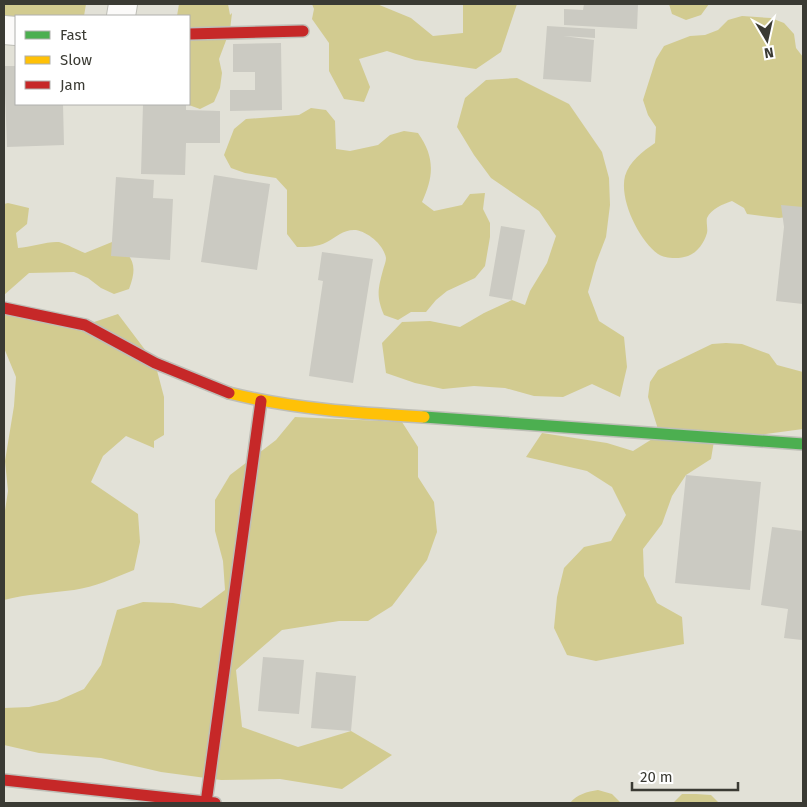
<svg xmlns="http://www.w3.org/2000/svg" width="807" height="807" viewBox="0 0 807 807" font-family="'Fira Sans',sans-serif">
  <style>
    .forest { fill: #d2cb90 }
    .building { fill: #cbcac2 }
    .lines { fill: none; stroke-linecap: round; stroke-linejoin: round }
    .street-casing { stroke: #bebeb7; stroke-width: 30 }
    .fast-casing { stroke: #bebeb7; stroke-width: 14 }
    .slow-casing { stroke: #bebeb7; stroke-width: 14 }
    .jam-casing { stroke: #bebeb7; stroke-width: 14 }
    .street { stroke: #fbfaf9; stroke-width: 28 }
    .fast { stroke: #4caf50; stroke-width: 11 }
    .slow { stroke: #ffc107; stroke-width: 11 }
    .jam { stroke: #c62828; stroke-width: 11 }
  </style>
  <rect width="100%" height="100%" fill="#e2e1d7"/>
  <path class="forest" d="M 4,4 L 86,4 L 84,16 L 16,16 L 16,23 L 4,34 L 4,49 Z
    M 179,4 L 228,4 L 230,15 L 232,13 L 230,30 L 219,59 L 222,73 L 220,88 L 214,102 L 200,109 L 186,104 L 189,104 L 189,16 L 177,16 Z
    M 312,4 L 377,4 L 411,18 L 433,36 L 463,33 L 463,4 L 517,4 L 501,52 L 476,69 L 415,60 L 387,51 L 359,59 L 370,87 L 364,102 L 344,99 L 329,71 L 329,43 L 312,19 L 314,9 Z
    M 669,4 L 709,4 L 701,15 L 686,20 L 672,14 Z
    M 742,16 L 771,18 L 784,23 L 794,34 L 796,48 L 803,57 L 803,210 L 794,216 L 779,218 L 747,214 L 744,208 L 732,201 C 723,204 711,209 707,218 C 706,222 708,229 707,233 C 704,243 698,252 688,256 C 680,259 665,259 658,254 C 639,240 619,200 625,176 C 629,162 643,151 655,143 L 656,127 L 648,115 L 643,100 L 656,59 L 664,46 L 690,36 L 705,35 L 718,30 L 728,20 Z
    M 517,78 L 569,104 L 602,152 L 609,178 L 610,205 L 606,237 L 596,263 L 588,292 L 599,321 L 624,337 L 627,367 L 620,397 L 592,384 L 563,397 L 534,396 L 505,388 L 474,386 L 443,389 L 415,383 L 386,373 L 382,343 L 402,322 L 430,321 L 460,327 L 484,313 L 512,300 L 525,305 L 530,291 L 547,263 L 556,236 L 539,211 L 491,178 L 474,155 L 457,127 L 465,98 L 486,80 Z
    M 311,108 L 326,110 L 335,121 L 336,149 L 350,151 L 378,145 L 390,135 L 404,131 L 418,133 C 435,157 434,176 422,202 L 434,211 L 462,205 L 470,194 L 485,193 L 483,209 L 490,223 L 490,237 L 485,266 L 475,278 L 447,291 L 436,300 L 426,312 L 411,312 L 398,320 L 384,315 C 376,296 378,289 383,270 C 384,266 386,262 386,258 C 384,245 368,232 356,230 C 344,229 336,237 327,242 C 317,247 308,247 297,247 L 287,234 L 287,190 L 276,178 L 245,173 L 231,168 L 224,155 L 234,129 L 246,119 L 299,115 Z
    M 8,203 L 29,208 L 27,224 L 16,233 L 18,248 C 31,247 48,241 59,242 C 67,244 77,250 85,253 L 112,242 C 134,255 138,266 129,289 L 114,294 L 101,288 L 88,278 L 74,272 L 29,273 L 4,295 L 4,204 Z
    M 4,310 L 85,325 L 118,314 L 155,363 L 164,397 L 164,435 L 154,441 L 154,448 L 126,436 L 103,456 L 91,482 L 138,514 L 140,542 L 134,570 C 114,578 95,587 74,590 C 50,593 27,594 4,600 L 4,517 L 8,491 L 5,461 L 14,406 L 16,377 L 4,348 Z
    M 726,343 L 742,344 L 769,354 L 777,365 L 803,372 L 803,429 L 714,441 L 711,459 L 686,475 L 672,496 L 662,524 L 643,549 L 644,576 L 657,603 L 682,617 L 684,644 L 596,661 L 567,655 L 554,628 L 557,597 L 564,568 L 584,547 L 611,541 L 626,515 L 612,487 L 587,471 L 526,457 L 542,433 L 607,443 L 633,451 L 657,436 L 657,426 L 648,397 L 650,382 L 658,370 L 712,344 Z
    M 295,417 L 402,422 L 418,447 L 418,477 L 434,502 L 437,532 L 427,560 L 392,606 L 368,621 L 339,621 L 282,630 L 236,670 L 242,727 L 298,747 L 351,731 L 392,755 L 342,789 L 280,779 L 221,780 L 161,772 L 101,758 L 39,753 L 4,745 L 4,708 L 29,707 L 57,701 L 84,689 L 101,665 L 117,610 L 143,602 L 173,603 L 201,608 L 225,590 L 223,561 L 215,531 L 215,500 L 230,475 L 276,440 Z
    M 598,790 L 612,794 L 621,803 L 570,803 C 577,794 587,792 598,790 Z
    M 682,794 L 696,794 L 711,795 L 719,803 L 673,803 Z"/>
  <path class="building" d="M 584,4 L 638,4 L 637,29 L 564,25 L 564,9 L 583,10 Z
    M 547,26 L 595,29 L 595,38 L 563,36 L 594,40 L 591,82 L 543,79 Z
    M 281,43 L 282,110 L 230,111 L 230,90 L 255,90 L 255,72 L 233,72 L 233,44 Z
    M 4,66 L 16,66 L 16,104 L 63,104 L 64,145 L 7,147 Z
    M 143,104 L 186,104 L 186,110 L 220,111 L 220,143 L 186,143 L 185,175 L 141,174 Z
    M 214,175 L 270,184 L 257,270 L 201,262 Z
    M 116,177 L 154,180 L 153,198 L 173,199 L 170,260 L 111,256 Z
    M 781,205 L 803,207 L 803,304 L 776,301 L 784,227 Z
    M 501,226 L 525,230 L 512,300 L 489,296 Z
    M 322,252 L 373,259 L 353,383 L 309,376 L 323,281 L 318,280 Z
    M 686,475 L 761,482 L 750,590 L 675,583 Z
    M 772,527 L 803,531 L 802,640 L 784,638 L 788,609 L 761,605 Z
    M 263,657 L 304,660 L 299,714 L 258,711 Z
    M 316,672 L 356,676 L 351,731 L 311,728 Z"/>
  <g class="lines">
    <g class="street-casing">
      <path id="street" d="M 121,16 L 123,4
        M 4,30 L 16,31"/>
    </g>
    <g class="fast-casing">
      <path id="fast" d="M 424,417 L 803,444"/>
    </g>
    <g class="slow-casing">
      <path id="slow" d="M 229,393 C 293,409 358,413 424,417"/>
    </g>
    <g class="jam-casing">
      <path id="jam" d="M 189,34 L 303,31
        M 4,308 L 85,325 L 155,363 L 229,393
        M 4,780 L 215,803
        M 206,803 L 261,401"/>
    </g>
    <use href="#street" class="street"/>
    <use href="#fast" class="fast"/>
    <use href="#slow" class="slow"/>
    <use href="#jam" class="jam"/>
  </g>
  <rect width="807" height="807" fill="none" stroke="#3a3a33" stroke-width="10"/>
  <rect x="15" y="15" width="175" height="90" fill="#ffffff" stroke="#b0b0ad"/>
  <rect x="25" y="31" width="25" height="8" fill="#4caf50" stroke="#b0b0ad"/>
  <text x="60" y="40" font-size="15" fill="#3a3a33">Fast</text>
  <rect x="25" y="56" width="25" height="8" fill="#ffc107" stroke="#b0b0ad"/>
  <text x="60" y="65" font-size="15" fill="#3a3a33">Slow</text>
  <rect x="25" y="81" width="25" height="8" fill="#c62828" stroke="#b0b0ad"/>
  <text x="60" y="90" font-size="15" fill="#3a3a33">Jam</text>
  <g transform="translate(767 40) rotate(171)" stroke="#ffffff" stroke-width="4" paint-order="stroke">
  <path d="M0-4L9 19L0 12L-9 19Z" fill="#3a3a33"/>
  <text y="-8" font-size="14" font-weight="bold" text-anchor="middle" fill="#3a3a33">N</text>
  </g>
  <path d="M632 782v8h106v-8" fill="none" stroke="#3a3a33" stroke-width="2.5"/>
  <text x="640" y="782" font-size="15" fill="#3a3a33" stroke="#ffffff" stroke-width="4" paint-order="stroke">20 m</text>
</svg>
